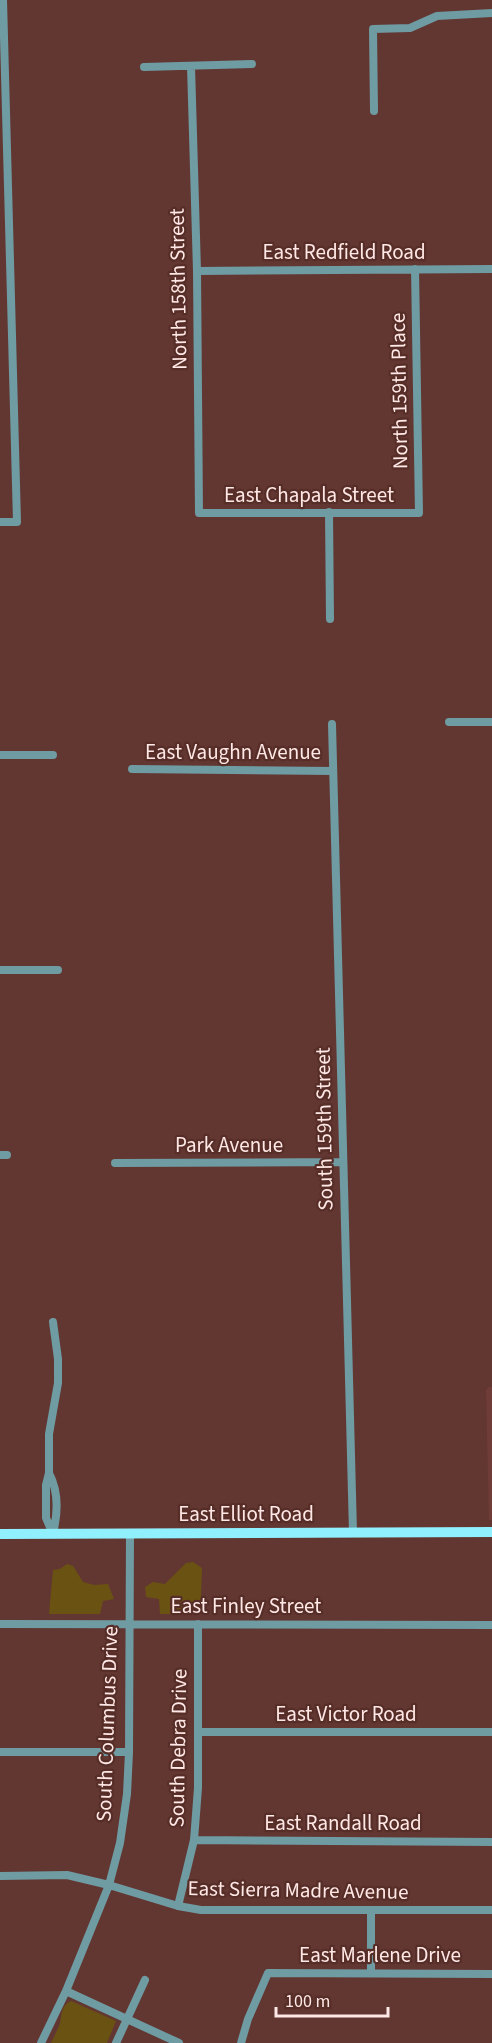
<svg xmlns="http://www.w3.org/2000/svg" width="492" height="2043" viewBox="0 0 492 2043" font-family="'Source Sans 3',sans-serif">
  <style>
    .built { fill: #703c37 }
    .green { fill: #6a5212 }
    .lines { fill: none; stroke-linecap: round; stroke-linejoin: round }
    .minor { stroke: #6f9ba2; stroke-width: 8 }
    .major { stroke: #90f0fe; stroke-width: 10 }
    .labels { text-anchor: middle; dominant-baseline: central; stroke-width: 4.5; stroke-linejoin: round; paint-order: stroke }
    .street-label { font-size: 21px; fill: #ffe8e5; stroke: #572d28 }
  </style>
  <rect width="100%" height="100%" fill="#623732"/>
  <path class="built" d="M 489,1387 L 492,1387 L 492,1520 L 489,1520 L 486,1390 Z"/>
  <path class="green" d="M 193,1562 L 202,1568 L 201,1597 L 198,1614 L 160,1614 L 159,1599 L 146,1597 L 145,1587 L 153,1582 L 165,1584 L 186,1563 Z
    M 67,1564 L 73,1566 L 83,1582 L 94,1585 L 108,1584 L 114,1599 L 103,1601 L 100,1614 L 49,1614 L 53,1570 L 60,1569 Z
    M 71,2001 L 116,2021 L 107,2043 L 51,2043 C 54,2036 58,2030 60,2023 C 62,2013 61,2006 71,2001 Z"/>
  <g class="lines">
    <path class="minor" d="M 191,66 L 197,271 L 199,513 L 419,513 L 415,269
      M 144,67 L 252,64
      M 374,111 L 373,29 L 410,28 L 437,16 L 492,13
      M 197,271 L 492,269
      M 329,512 L 330,619
      M 0,522 L 17,522 L 3,0
      M 449,722 L 492,722
      M 332,724 L 353,1532
      M 0,755 L 53,755
      M 132,769 L 333,771
      M 0,970 L 58,970
      M 0,1155 L 7,1155
      M 115,1163 L 343,1162
      M 49,1473 C 59,1492 58,1513 53,1533
      M 53,1534 L 46,1518 L 46,1485 L 49,1473 L 49,1434 L 58,1383 L 58,1359 L 53,1322
      M 0,1624 L 492,1625
      M 199,1732 L 492,1732
      M 0,1752 L 129,1752
      M 194,1840 L 492,1842
      M 0,1876 L 67,1875 L 109,1885 L 178,1906 L 201,1910 L 492,1910
      M 178,1906 L 194,1840 L 198,1788 L 198,1624
      M 371,1910 L 371,1973
      M 66,1991 L 179,2043
      M 41,2043 L 66,1991 L 109,1885 L 120,1843 L 127,1794 L 129,1752 L 130,1534
      M 116,2043 L 145,1980
      M 241,2043 L 248,2019 L 268,1973 L 492,1974"/>
    <path class="major" d="M 0,1534 L 492,1532"/>
  </g>
  <g class="labels">
    <g class="street-label">
      <text x="344" y="252">East Redfield Road</text>
      <text transform="translate(178 289) rotate(-91)">North 158th Street</text>
      <text transform="translate(399 391) rotate(-91)">North 159th Place</text>
      <text x="309" y="495">East Chapala Street</text>
      <text x="233" y="752">East Vaughn Avenue</text>
      <text transform="translate(324 1129) rotate(-91)">South 159th Street</text>
      <text x="229" y="1145">Park Avenue</text>
      <text x="246" y="1514">East Elliot Road</text>
      <text x="246" y="1606">East Finley Street</text>
      <text x="346" y="1714">East Victor Road</text>
      <text transform="translate(107 1724) rotate(-88)">South Columbus Drive</text>
      <text transform="translate(178 1748) rotate(-89)">South Debra Drive</text>
      <text x="343" y="1823">East Randall Road</text>
      <text transform="translate(298 1890) rotate(1)">East Sierra Madre Avenue</text>
      <text x="380" y="1955">East Marlene Drive</text>
    </g>
  </g>
  <path d="M276 2007v9h112v-9" fill="none" stroke="#ffe8e5" stroke-width="3"/>
  <text x="285" y="2007" font-size="18" fill="#ffe8e5" stroke="#572d28" stroke-width="4.5" paint-order="stroke">100 m</text>
</svg>
